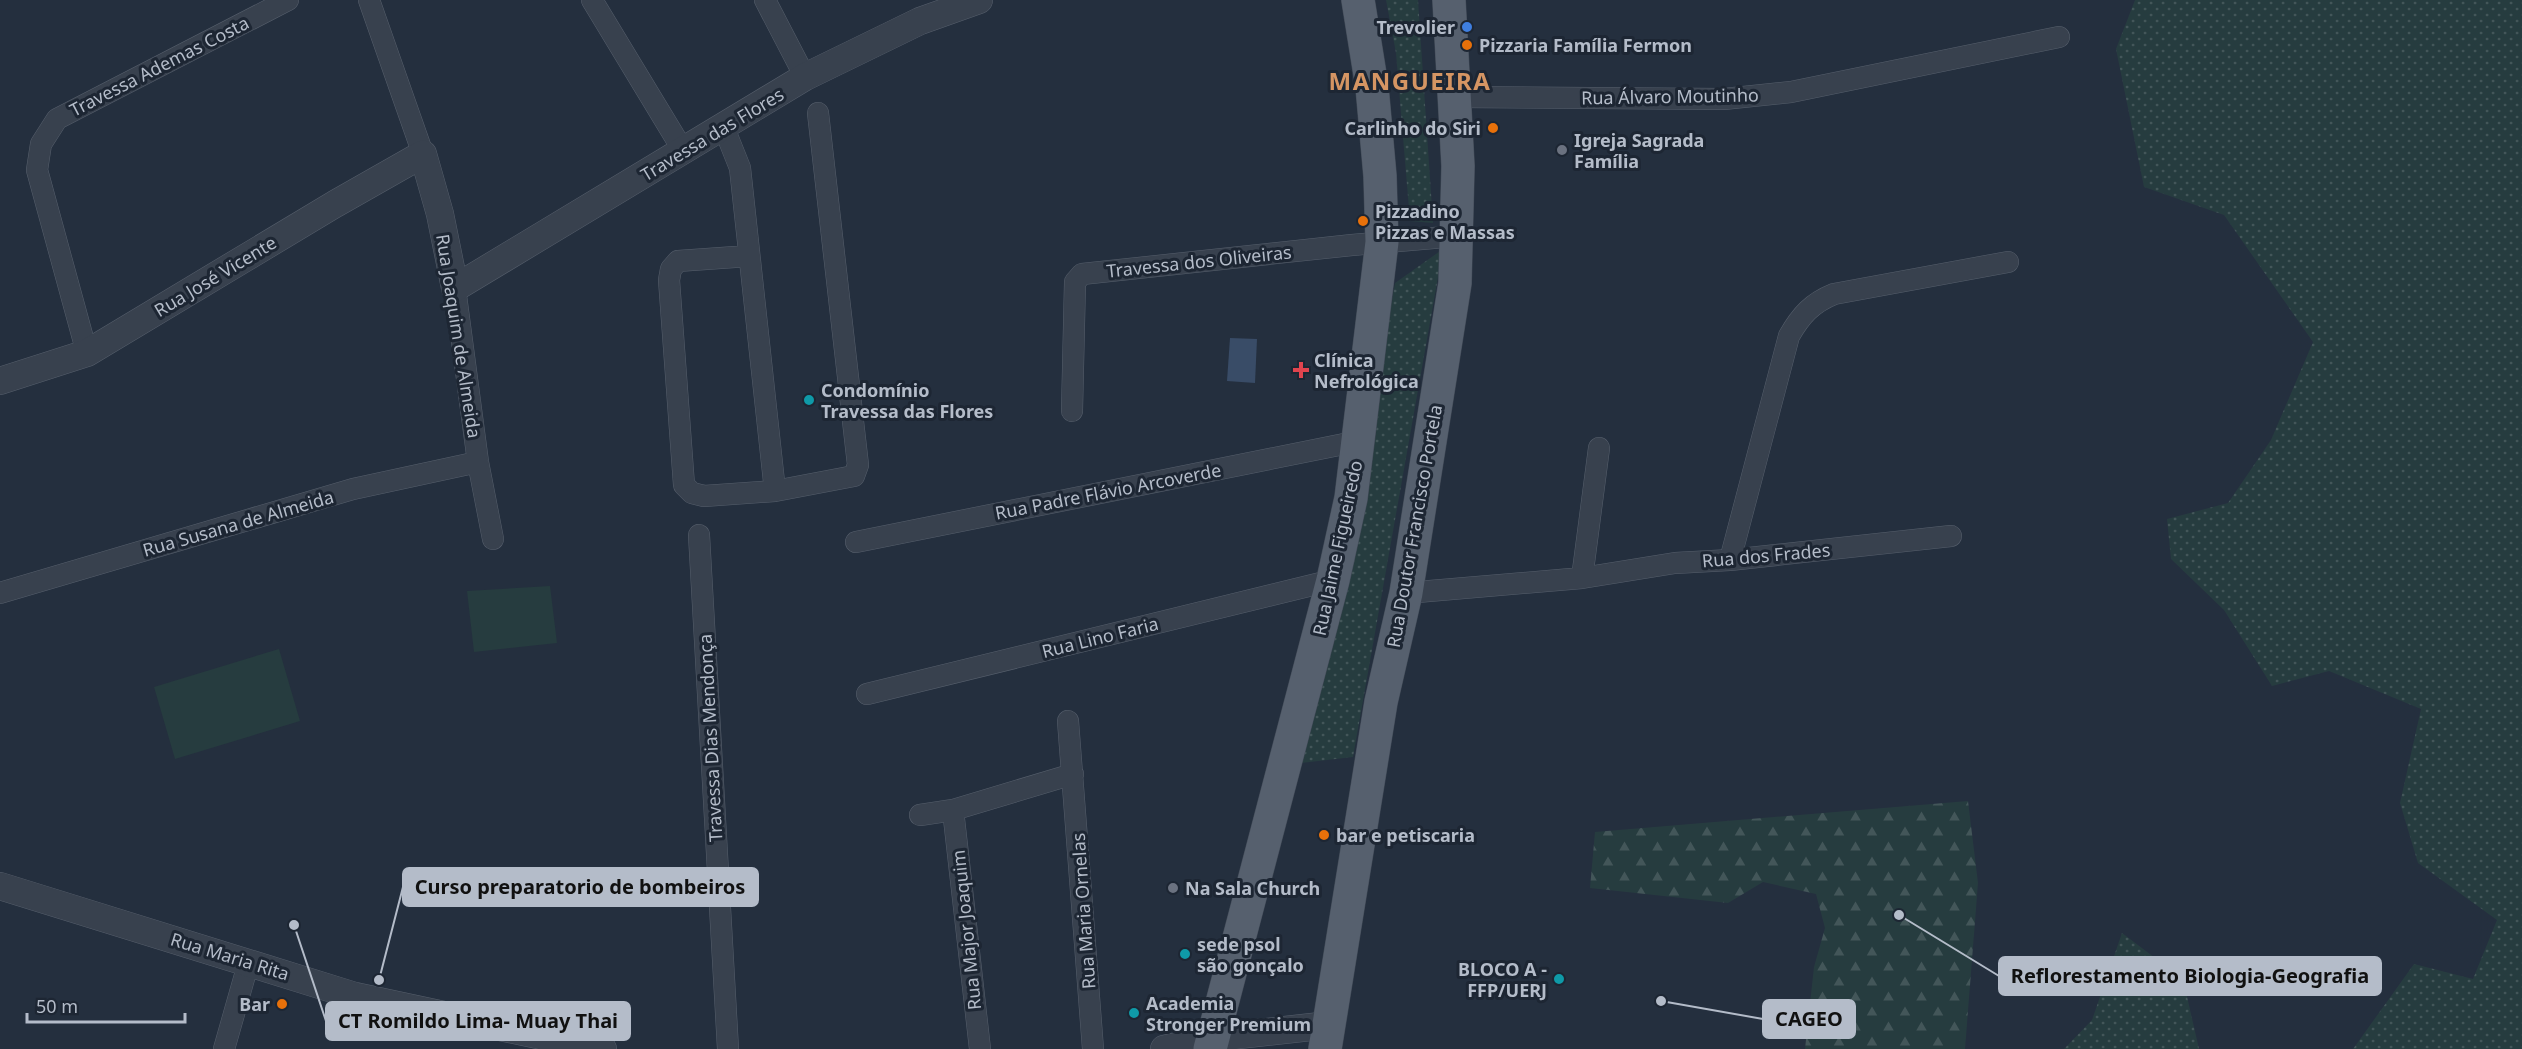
<svg xmlns="http://www.w3.org/2000/svg" width="2522" height="1049" viewBox="0 0 2522 1049" font-family="'Noto Sans',sans-serif">
  <style>
    .grass { fill: url(#grass-dots) }
    .forest { fill: url(#forest-firs) }
    .garden { fill: #263c3f }
    .water { fill: #394c67 }
    .lines { fill: none; stroke-linecap: round; stroke-linejoin: round }
    .minor-casing { stroke: #565f6c; stroke-width: 22 }
    .tertiary-casing { stroke: #565f6c; stroke-width: 28 }
    .primary-casing { stroke: #414a57; stroke-width: 34 }
    .minor { stroke: #38414e; stroke-width: 21 }
    .tertiary { stroke: #38414e; stroke-width: 27 }
    .primary { stroke: #56606e; stroke-width: 33 }
    .shop-dot { fill: #3f7fe0; stroke: #1d2633; stroke-width: 2 }
    .food-dot { fill: #e8710a; stroke: #1d2633; stroke-width: 2 }
    .worship-dot { fill: #6b7280; stroke: #1d2633; stroke-width: 2 }
    .health-dot { fill: #e0444e; stroke: #1d2633; stroke-width: 2 }
    .culture-dot { fill: #0f9aa8; stroke: #1d2633; stroke-width: 2 }
    .labels { text-anchor: middle; dominant-baseline: central; stroke-width: 6; stroke-linejoin: round; paint-order: stroke }
    .poi-label { font-size: 18px; font-weight: bold; fill: #b4bcc9; stroke: #1d2633; text-anchor: start }
    .street-label { font-size: 18px; fill: #b4bcc9; stroke: #1d2633 }
    .district-label { font-size: 24px; font-weight: bold; letter-spacing: 1.5px; fill: #d59563; stroke: #1d2633 }
    .leader { fill: none; stroke: #b4bcc9; stroke-width: 2 }
    .callout-dot { fill: #b4bcc9; stroke: #1d2633; stroke-width: 2 }
    .callout { fill: #b4bcc9; stroke: #b4bcc9; stroke-width: 2 }
    .callout-label { font-size: 20px; text-anchor: middle; font-weight: bold; fill: #111 }
  </style>
  <defs>
    <pattern id="grass-dots" width="8" height="8" patternUnits="userSpaceOnUse" patternTransform="scale(1.5)"><rect width="8" height="8" fill="#263c3f"/><path d="M2 2h.1M6 6h.1" fill="none" stroke="#435659" stroke-width="1.8" stroke-linecap="round"/></pattern>
    <pattern id="forest-firs" width="22" height="20" patternUnits="userSpaceOnUse" patternTransform="scale(1.5)"><rect width="22" height="20" fill="#263c3f"/><path d="M5 1l3.5 6h-7zM16 11l3.5 6h-7z" fill="#435659"/></pattern>
  </defs>
  <rect width="100%" height="100%" fill="#242f3e"/>
  <path class="grass" d="M 1386,0 L 1418,0 L 1433,223 L 1410,221 L 1396,53 Z
    M 2135,0 L 2522,0 L 2522,1049 L 2353,1049 L 2414,964 L 2473,979 L 2497,920 L 2418,863 L 2400,803 L 2421,709 L 2329,671 L 2272,686 L 2224,610 L 2171,559 L 2167,519 L 2228,503 L 2271,440 L 2313,342 L 2224,215 L 2144,187 L 2116,49 Z
    M 1443,249 L 1353,757 L 1301,763 L 1395,283 Z
    M 2122,933 L 2183,979 L 2199,1049 L 2064,1049 L 2092,1020 Z"/>
  <path class="forest" d="M 1968,801 L 1978,883 L 1965,1049 L 1805,1049 L 1814,967 L 1825,928 L 1816,894 L 1763,882 L 1728,903 L 1590,888 L 1595,832 Z"/>
  <path class="garden" d="M 550,586 L 557,643 L 474,652 L 467,591 Z
    M 279,649 L 300,721 L 175,759 L 154,687 Z"/>
  <path class="water" d="M 1230,338 L 1257,339 L 1255,383 L 1227,381 Z"/>
  <g class="lines">
    <g class="minor-casing">
      <path id="minor" d="M 369,0 L 423,154
        M 592,0 L 684,152
        M 765,0 L 805,77
        M 1455,97 L 1724,99 L 1791,92 L 2059,37
        M 724,128 L 740,168 L 775,491
        M 749,256 L 678,261 L 671,269 L 669,280 L 684,485 L 692,493 L 704,496 L 775,491 L 854,476 L 858,465 L 818,113
        M 455,288 L 478,462 L 493,539
        M 87,353 L 37,170 L 41,144 L 57,119 L 288,0
        M 1072,411 L 1075,282 L 1082,274 L 1352,245 L 1457,236
        M 699,535 L 728,1049
        M 856,542 L 1359,441
        M 1730,560 L 1789,336 C 1801,315 1812,303 1834,294 L 2008,262
        M 1582,578 L 1599,448
        M 0,593 L 353,489 L 478,462
        M 1406,593 L 1582,578 L 1675,563 L 1730,560 L 1951,536
        M 867,694 L 1333,580
        M 1068,721 L 1093,1049
        M 953,810 L 980,1049
        M 920,815 L 953,810 L 1073,774
        M 224,1049 L 249,961"/>
    </g>
    <g class="tertiary-casing">
      <path id="tertiary" d="M 0,381 L 87,353 L 335,204 L 423,154 L 440,214 L 455,288 L 805,77 L 920,21 L 979,0
        M 0,886 L 355,996 L 603,1049
        M 1164,1049 L 1213,1038 L 1329,1025"/>
    </g>
    <g class="primary-casing">
      <path id="primary" d="M 1210,1049 L 1333,580 L 1351,498 L 1382,242 L 1380,176 L 1372,87 L 1358,0
        M 1325,1049 L 1381,702 L 1406,593 L 1455,283 L 1458,166 L 1449,0"/>
    </g>
    <use href="#minor" class="minor"/>
    <use href="#tertiary" class="tertiary"/>
    <use href="#primary" class="primary"/>
  </g>
  <circle class="shop-dot" cx="1467" cy="27" r="6"/>
  <g class="food-dot">
    <circle cx="1467" cy="45" r="6"/>
    <circle cx="1493" cy="128" r="6"/>
    <circle cx="1363" cy="221" r="6"/>
    <circle cx="1324" cy="835" r="6"/>
    <circle cx="282" cy="1004" r="6"/>
  </g>
  <g class="worship-dot">
    <circle cx="1562" cy="150" r="6"/>
    <circle cx="1173" cy="888" r="6"/>
  </g>
  <path class="health-dot" d="M1298 361h6v6h6v6h-6v6h-6v-6h-6v-6h6z"/>
  <g class="culture-dot">
    <circle cx="809" cy="400" r="6"/>
    <circle cx="1185" cy="954" r="6"/>
    <circle cx="1559" cy="979" r="6"/>
    <circle cx="1134" cy="1013" r="6"/>
  </g>
  <g class="labels">
    <g class="poi-label">
      <text x="1455" y="27" text-anchor="end">Trevolier</text>
      <text x="1479" y="45">Pizzaria Família Fermon</text>
      <text x="1481" y="128" text-anchor="end">Carlinho do Siri</text>
      <text x="1574" y="140">Igreja Sagrada<tspan x="1574" dy="21">Família</tspan></text>
      <text x="1375" y="211">Pizzadino<tspan x="1375" dy="21">Pizzas e Massas</tspan></text>
      <text x="1314" y="360">Clínica<tspan x="1314" dy="21">Nefrológica</tspan></text>
      <text x="821" y="390">Condomínio<tspan x="821" dy="21">Travessa das Flores</tspan></text>
      <text x="1336" y="835">bar e petiscaria</text>
      <text x="1185" y="888">Na Sala Church</text>
      <text x="1197" y="944">sede psol<tspan x="1197" dy="21">são gonçalo</tspan></text>
      <text x="1547" y="969" text-anchor="end">BLOCO A -<tspan x="1547" dy="21">FFP/UERJ</tspan></text>
      <text x="1146" y="1003">Academia<tspan x="1146" dy="21">Stronger Premium</tspan></text>
      <text x="270" y="1004" text-anchor="end">Bar</text>
    </g>
    <g class="street-label">
      <text transform="translate(159 66) rotate(-27)">Travessa Ademas Costa</text>
      <text transform="translate(1670 96) rotate(-1)">Rua Álvaro Moutinho</text>
      <text transform="translate(712 134) rotate(-31)">Travessa das Flores</text>
      <text transform="translate(1199 261) rotate(-6)">Travessa dos Oliveiras</text>
      <text transform="translate(215 276) rotate(-31)">Rua José Vicente</text>
      <text transform="translate(459 336) rotate(81)">Rua Joaquim de Almeida</text>
      <text transform="translate(1108 491) rotate(-11)">Rua Padre Flávio Arcoverde</text>
      <text transform="translate(238 523) rotate(-16)">Rua Susana de Almeida</text>
      <text transform="translate(1414 526) rotate(-80)">Rua Doutor Francisco Portela</text>
      <text transform="translate(1337 548) rotate(-78)">Rua Jaime Figueiredo</text>
      <text transform="translate(1766 555) rotate(-5)">Rua dos Frades</text>
      <text transform="translate(1100 637) rotate(-14)">Rua Lino Faria</text>
      <text transform="translate(710 738) rotate(-93)">Travessa Dias Mendonça</text>
      <text transform="translate(1083 911) rotate(-94)">Rua Maria Ornelas</text>
      <text transform="translate(966 930) rotate(-96)">Rua Major Joaquim</text>
      <text transform="translate(230 956) rotate(17)">Rua Maria Rita</text>
    </g>
    <g class="district-label">
      <text x="1410" y="80">MANGUEIRA</text>
    </g>
  </g>
  <path class="leader" d="M379 980L403 887M1899 915L1999 976M1661 1001L1763 1019M294 925L326 1021"/>
  <g class="callout-dot">
    <circle cx="379" cy="980" r="6"/>
    <circle cx="1899" cy="915" r="6"/>
    <circle cx="1661" cy="1001" r="6"/>
    <circle cx="294" cy="925" r="6"/>
  </g>
  <g class="callout">
    <rect x="403" y="868" width="355" height="38" rx="6"/>
    <rect x="1999" y="957" width="382" height="38" rx="6"/>
    <rect x="1763" y="1000" width="92" height="38" rx="6"/>
    <rect x="326" y="1002" width="304" height="38" rx="6"/>
  </g>
  <g class="callout-label">
    <text x="580" y="894">Curso preparatorio de bombeiros</text>
    <text x="2190" y="983">Reflorestamento Biologia-Geografia</text>
    <text x="1809" y="1026">CAGEO</text>
    <text x="478" y="1028">CT Romildo Lima- Muay Thai</text>
  </g>
  <path d="M27 1013v9h158v-9" fill="none" stroke="#b4bcc9" stroke-width="3"/>
  <text x="36" y="1013" font-size="18" fill="#b4bcc9" stroke="#1d2633" stroke-width="4.5" paint-order="stroke">50 m</text>
</svg>
